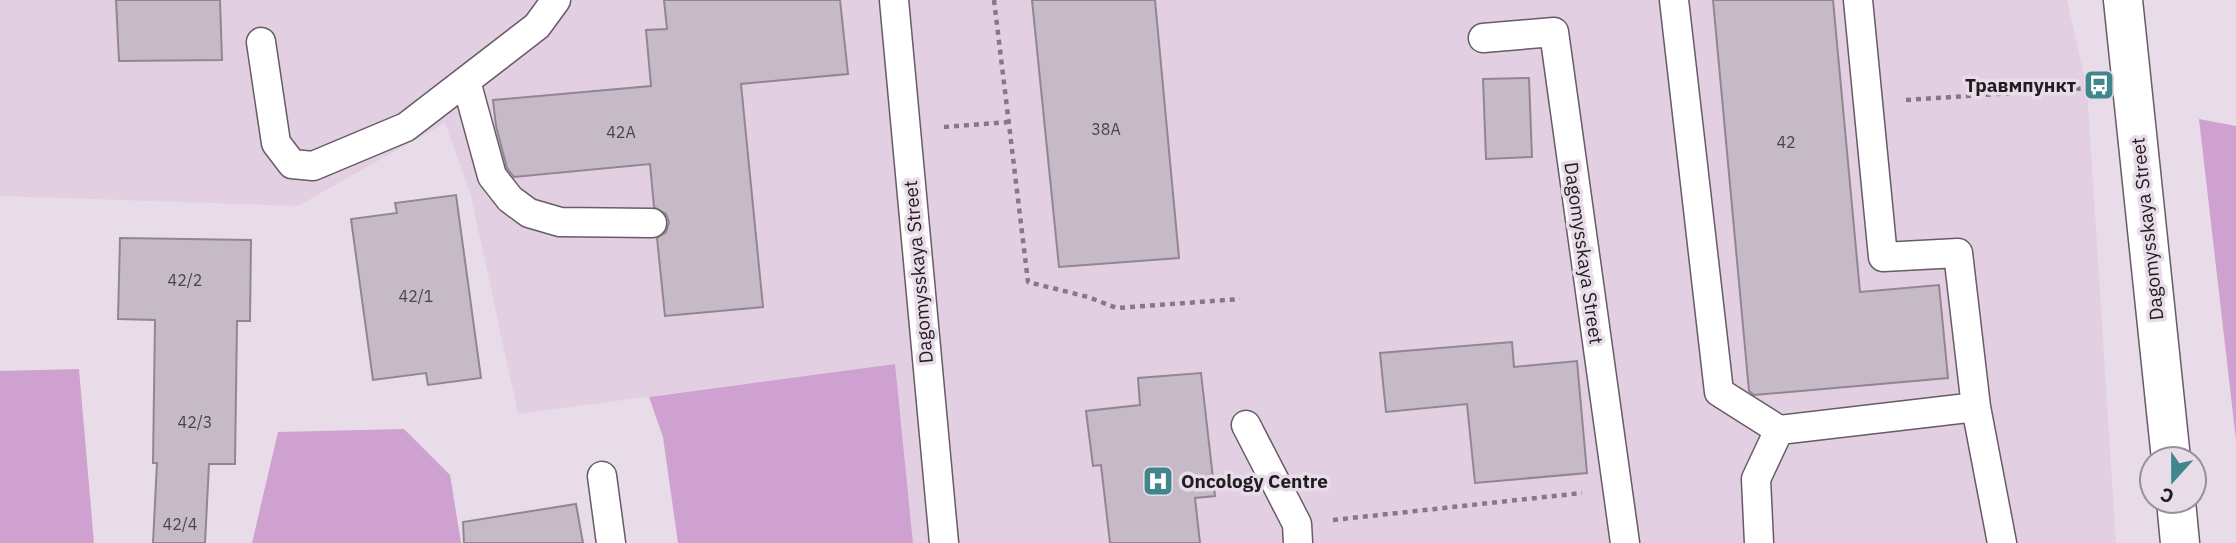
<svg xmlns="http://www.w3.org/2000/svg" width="2236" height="543" viewBox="0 0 2236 543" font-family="'IBM Plex Sans',sans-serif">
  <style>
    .built { fill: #e2d0e2 }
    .green { fill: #cea1d0 }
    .building { fill: #c5bac6; stroke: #918692; stroke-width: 2 }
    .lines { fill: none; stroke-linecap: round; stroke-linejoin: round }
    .lane-casing { stroke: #665b66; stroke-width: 31 }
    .street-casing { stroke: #665b66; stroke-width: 41 }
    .path { stroke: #837b83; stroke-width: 4.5; stroke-dasharray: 5 5; stroke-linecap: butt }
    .lane { stroke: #fff; stroke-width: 28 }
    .street { stroke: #fff; stroke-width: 38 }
    .labels { text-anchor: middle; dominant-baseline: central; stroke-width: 7; stroke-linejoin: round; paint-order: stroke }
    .number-label { font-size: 16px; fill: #49444a }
    .poi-label { font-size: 19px; font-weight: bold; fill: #201c20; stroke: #e8dce8; text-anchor: end }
    .street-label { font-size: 19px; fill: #201c20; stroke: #e8dce8 }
  </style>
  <rect width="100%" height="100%" fill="#e8dce8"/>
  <path class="built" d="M 0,0 L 2067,0 L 2087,88 L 2116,543 L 913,543 L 894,364 L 518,414 L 471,196 L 445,123 L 298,206 L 0,196 Z"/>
  <path class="green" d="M 2199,119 L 2236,126 L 2236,440 Z
    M 895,364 L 913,543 L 678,543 L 663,437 L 649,397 Z
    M 79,369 L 94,543 L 0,543 L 0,371 Z
    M 404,429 L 450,475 L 461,543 L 252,543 L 278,432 Z"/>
  <path class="building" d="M 116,0 L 220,0 L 222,60 L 119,61 Z
    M 664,0 L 840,0 L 848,74 L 741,84 L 763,307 L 665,316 L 657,238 L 666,232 L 669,222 L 666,214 L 654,207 L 650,164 L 514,177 L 507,168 L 496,126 L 493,100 L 651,86 L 646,30 L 667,29 Z
    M 1032,0 L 1155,0 L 1179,258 L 1059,267 Z
    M 1713,0 L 1833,0 L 1860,292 L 1939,285 L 1948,378 L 1754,395 L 1749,391 Z
    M 1529,78 L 1532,157 L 1486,159 L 1483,79 Z
    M 456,195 L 481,378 L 428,385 L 426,373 L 373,380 L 351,219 L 397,213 L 395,203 Z
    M 120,238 L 251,240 L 250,321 L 237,321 L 235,464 L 209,464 L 205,543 L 153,543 L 157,463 L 153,463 L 155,320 L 118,319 Z
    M 1512,342 L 1514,367 L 1577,361 L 1587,473 L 1475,483 L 1467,404 L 1386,412 L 1380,353 Z
    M 1201,373 L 1215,496 L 1195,498 L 1200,543 L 1110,543 L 1101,465 L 1093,466 L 1086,411 L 1140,405 L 1138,378 Z
    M 576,504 L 583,543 L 464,543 L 463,522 Z"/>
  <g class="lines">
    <g class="lane-casing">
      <path id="lane" d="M 894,0 L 944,543
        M 1674,0 L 1719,392 L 1779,430
        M 1858,0 L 1883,257 L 1958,253 L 1976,407 L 2002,543
        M 1483,38 L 1554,32 L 1625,543
        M 261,42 L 276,143 L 292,164 L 313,166 L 406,127 L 537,26 L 556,0
        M 466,81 L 492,176 L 510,199 L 529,213 L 560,222 L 652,223
        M 1246,425 L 1297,524 L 1298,543
        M 602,476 L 611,543
        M 1759,543 L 1756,479 L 1779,430 L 1976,407"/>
    </g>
    <g class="street-casing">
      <path id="street" d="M 2123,0 L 2171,459
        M 2176,501 L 2180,543"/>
    </g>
    <path class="path" d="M 994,0 L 1028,282 L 1088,297 L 1117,308 L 1240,299
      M 1906,100 L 2089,88
      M 944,127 L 1010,122
      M 1333,520 L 1582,493"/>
    <use href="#lane" class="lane"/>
    <use href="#street" class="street"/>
  </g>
  <defs>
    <g id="bus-square" transform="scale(1.575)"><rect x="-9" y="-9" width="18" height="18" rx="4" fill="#3f868d" stroke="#e8dce8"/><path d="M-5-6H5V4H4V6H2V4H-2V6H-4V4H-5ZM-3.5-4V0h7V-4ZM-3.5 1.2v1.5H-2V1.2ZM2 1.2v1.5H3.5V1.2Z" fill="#fff"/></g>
    <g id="hospital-square" transform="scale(1.575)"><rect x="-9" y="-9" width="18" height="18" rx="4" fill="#3f868d" stroke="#e8dce8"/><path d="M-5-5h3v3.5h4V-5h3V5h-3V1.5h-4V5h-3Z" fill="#fff"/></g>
  </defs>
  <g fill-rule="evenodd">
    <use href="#bus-square" x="2099" y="85"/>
    <use href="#hospital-square" x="1158" y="481"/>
  </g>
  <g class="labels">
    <g class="number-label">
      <text x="1106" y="129">38А</text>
      <text x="621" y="132">42А</text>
      <text x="1786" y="142">42</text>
      <text x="185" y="280">42/2</text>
      <text x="416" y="296">42/1</text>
      <text x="195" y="422">42/3</text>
      <text x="180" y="524">42/4</text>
    </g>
    <g class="poi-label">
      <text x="2076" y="85">Травмпункт</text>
      <text x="1181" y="481" text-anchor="start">Oncology Centre</text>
    </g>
    <g class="street-label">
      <text transform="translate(2147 229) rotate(-96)">Dagomysskaya Street</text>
      <text transform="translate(1584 253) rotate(82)">Dagomysskaya Street</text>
      <text transform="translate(918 272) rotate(-95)">Dagomysskaya Street</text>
    </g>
  </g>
  <g transform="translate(2173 480) rotate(201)"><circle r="33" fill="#e8dce8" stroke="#988f98" stroke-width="2"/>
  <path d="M0-5L12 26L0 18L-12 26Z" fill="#3f868d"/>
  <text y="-10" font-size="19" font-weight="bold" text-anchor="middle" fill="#201c20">С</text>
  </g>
</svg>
